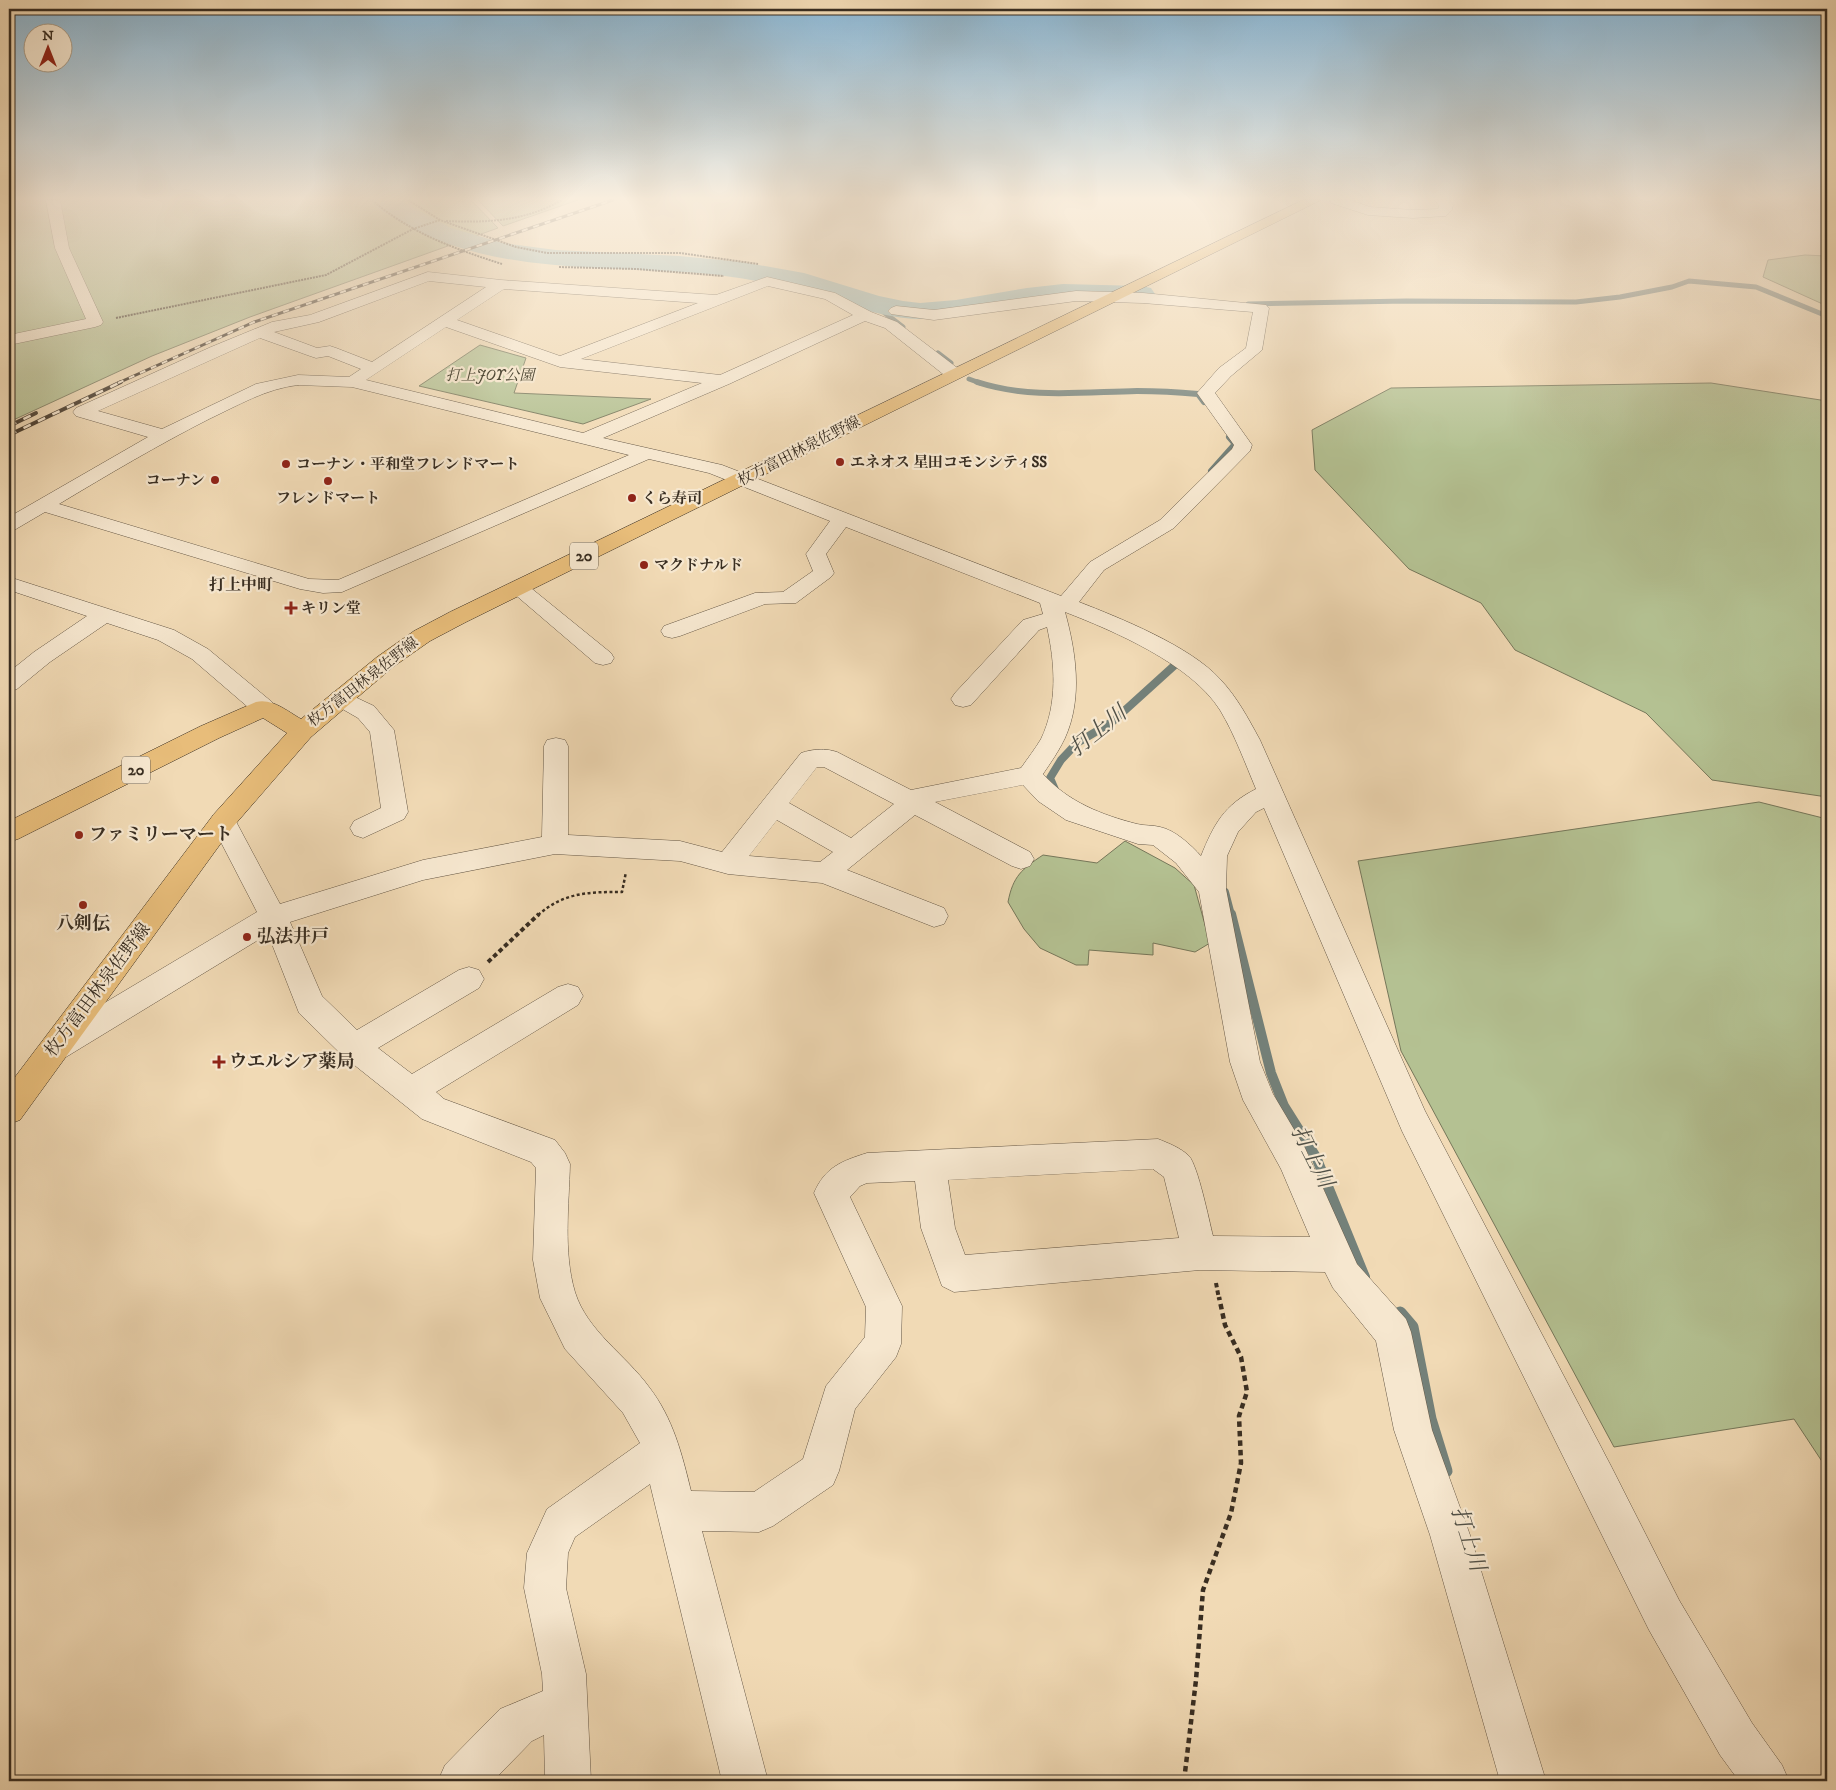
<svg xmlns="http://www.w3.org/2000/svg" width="1836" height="1790" viewBox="0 0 1836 1790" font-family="'IM FELL DW Pica','Noto Serif JP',serif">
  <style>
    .green { fill: #b4c192; stroke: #76775a }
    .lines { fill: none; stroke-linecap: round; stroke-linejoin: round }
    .stream-far4 { stroke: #74817a; stroke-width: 5 }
    .stream-far3 { stroke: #74817a; stroke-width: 6 }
    .stream-far2 { stroke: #74817a; stroke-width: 8 }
    .stream-far1 { stroke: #74817a; stroke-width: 10 }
    .stream { stroke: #74817a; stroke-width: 13 }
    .river { fill: #9cb9b5; fill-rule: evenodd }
    .minor-casing { stroke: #665846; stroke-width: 1 }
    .major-casing { stroke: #382d21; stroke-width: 1 }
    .path-far3 { stroke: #382d21; stroke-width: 2; stroke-dasharray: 2 1; stroke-linecap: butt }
    .path-far2 { stroke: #382d21; stroke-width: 2.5; stroke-dasharray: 3 2.5; stroke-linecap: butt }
    .path-far1 { stroke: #382d21; stroke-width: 4; stroke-dasharray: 4.5 3; stroke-linecap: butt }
    .path { stroke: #382d21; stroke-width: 4.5; stroke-dasharray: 5.5 4; stroke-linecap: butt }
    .minor { fill: #f6e7cf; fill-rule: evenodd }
    .major { fill: #e8bd7a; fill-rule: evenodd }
    .rail-far1-casing { stroke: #382d21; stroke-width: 3 }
    .rail-casing { stroke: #382d21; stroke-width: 4 }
    .rail-far1 { stroke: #f6e7cf; stroke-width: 2; stroke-dasharray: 6; stroke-linecap: butt }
    .rail { stroke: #f6e7cf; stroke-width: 2.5; stroke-dasharray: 8; stroke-linecap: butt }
    .poi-dot { fill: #8f2418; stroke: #f6e7cf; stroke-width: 2 }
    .labels { text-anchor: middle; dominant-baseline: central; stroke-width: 4.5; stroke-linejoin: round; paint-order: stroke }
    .far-park-label { font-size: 15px; font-style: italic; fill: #514b38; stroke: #f6e7cf }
    .far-street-label { font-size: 15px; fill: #382d21; stroke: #f6e7cf }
    .far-poi-label { font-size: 15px; font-weight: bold; fill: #382d21; stroke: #f6e7cf; text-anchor: start }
    .shield { fill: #f6e7cf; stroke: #716555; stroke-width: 1 }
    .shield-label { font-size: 16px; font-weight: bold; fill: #382d21 }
    .far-neighbourhood-label { font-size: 16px; font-weight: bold; fill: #382d21; stroke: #f6e7cf }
    .poi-label { font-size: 18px; font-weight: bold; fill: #382d21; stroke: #f6e7cf; text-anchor: start }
    .street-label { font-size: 18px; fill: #382d21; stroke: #f6e7cf }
    .near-water-label { font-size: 22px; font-style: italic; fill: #515046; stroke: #f6e7cf }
  </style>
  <rect width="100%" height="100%" fill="#f1dab5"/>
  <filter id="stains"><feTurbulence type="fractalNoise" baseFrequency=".004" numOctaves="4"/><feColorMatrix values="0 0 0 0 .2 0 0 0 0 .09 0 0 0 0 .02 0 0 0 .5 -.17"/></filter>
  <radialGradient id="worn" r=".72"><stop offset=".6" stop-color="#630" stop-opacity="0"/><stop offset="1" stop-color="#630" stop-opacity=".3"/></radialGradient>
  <path class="green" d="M 9,200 L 471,200 L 498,228 L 250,317 L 152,356 L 9,422 Z
    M 478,200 L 578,200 L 503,226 Z
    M 1805,255 L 1827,256 L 1827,306 L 1763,277 L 1768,260 Z
    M 480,345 L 526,358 L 514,393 L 651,399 L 583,424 L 419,386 Z
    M 1711,383 L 1827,401 L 1827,797 L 1712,780 L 1646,713 L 1515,650 L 1481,603 L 1409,569 L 1315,470 L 1312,430 L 1391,388 Z
    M 1759,802 L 1827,819 L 1827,1469 L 1794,1419 L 1614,1447 L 1401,1051 L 1358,861 Z
    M 1125,841 L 1175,868 L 1194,885 L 1210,943 L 1195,952 L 1153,943 L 1153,955 L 1089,950 L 1088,965 L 1076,965 L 1040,948 L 1024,929 L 1008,902 C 1013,876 1022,869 1043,855 L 1097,863 Z"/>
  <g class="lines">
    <path class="stream-far4" d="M 872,303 L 903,327
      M 1248,304 L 1406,301 L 1576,302 L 1620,297 L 1672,287 L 1689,281 L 1756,287 L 1827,316
      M 938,353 L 951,363
      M 969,379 L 980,383"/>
    <path class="stream-far3" d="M 977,382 C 1029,399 1082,392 1137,391 C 1157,391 1177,392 1198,394 L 1204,402
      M 1211,471 L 1235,444 L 1229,437"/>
    <path class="stream-far2" d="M 1056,792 L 1050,778 L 1061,760 L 1077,743 L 1112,722 L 1176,664
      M 1225,892 L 1231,915"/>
    <path class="stream-far1" d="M 1231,914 L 1271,1073 L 1284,1106 L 1316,1157 L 1365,1277"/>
    <path class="stream" d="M 1400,1313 L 1412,1327 L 1430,1419 L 1446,1471"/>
    <path class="river" d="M 370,200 L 399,200 L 451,228 L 503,243 L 556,250 L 679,256 L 742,262 L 804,273 L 879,296 L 903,301 L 920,303 L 956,300 L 1027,288 L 1063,284 L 1141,286 L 1151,288 L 1155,294 L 1151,300 L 1141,302 C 1109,301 1077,298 1046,302 C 1003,306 962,320 919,319 C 869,318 822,292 773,284 C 742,278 710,273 678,272 C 584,266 483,271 399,221 C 390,215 377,210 370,200 Z"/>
    <g class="minor-casing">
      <path id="minor" d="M 46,200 L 60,200 L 69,248 L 103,322 L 101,325 L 95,327 L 9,345 L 9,335 L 86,319 L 55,248 Z
        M 1330,200 L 1350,200 L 1370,207 L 1413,210 L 1438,209 L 1439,206 L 1435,200 L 1449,200 L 1453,205 L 1452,210 L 1446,216 L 1413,218 L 1368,215 L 1331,203 Z
        M 428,272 L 501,280 L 716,295 L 767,277 L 835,293 L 871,312 L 897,322 L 960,370 L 962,374 L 960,378 L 948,378 L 885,328 L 865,321 L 729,384 L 603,438 L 722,465 L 1061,596 L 1090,562 L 1160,520 L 1232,449 L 1234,445 L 1197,393 L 1219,368 L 1246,348 L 1253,312 L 1143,303 L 1076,301 L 934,320 L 891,314 L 888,311 L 891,308 L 896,306 L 934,310 L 1076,291 L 1143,293 L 1266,305 L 1269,308 L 1262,350 L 1231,376 L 1215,393 L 1252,445 L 1250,451 L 1174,528 L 1104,570 L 1079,602 C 1120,618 1190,646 1220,679 C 1237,697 1248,718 1260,740 L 1425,1111 L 1611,1466 L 1679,1600 L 1752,1723 L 1782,1765 L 1789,1781 L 1739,1781 L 1720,1755 L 1649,1630 L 1402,1131 L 1264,808 L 1256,812 L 1238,832 L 1227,856 L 1226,889 L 1260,1062 L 1273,1094 L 1305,1148 L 1357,1264 L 1406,1319 L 1411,1332 L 1432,1430 L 1470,1535 L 1546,1781 L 1500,1781 L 1430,1535 L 1394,1430 L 1376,1341 L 1333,1288 L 1325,1272 L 1200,1270 L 954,1292 L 942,1286 L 921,1228 L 915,1181 L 867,1183 L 860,1186 L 850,1197 L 902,1306 L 901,1344 L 896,1357 L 855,1409 L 839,1471 L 833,1485 L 773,1526 L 759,1532 L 702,1531 L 768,1781 L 722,1781 L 650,1484 L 575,1537 L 568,1553 L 566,1588 L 586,1674 L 591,1781 L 545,1781 L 544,1735 L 532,1741 L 493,1781 L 438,1781 L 445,1765 L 500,1709 L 543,1691 L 542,1674 L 524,1588 L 527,1553 L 547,1509 L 640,1443 L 623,1413 L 565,1349 L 540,1298 L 533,1260 L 536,1168 L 531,1162 L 422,1119 L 343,1056 L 299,1013 L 268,934 L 66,1057 L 55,1061 L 44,1057 L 40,1048 L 44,1039 L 257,912 L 210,821 L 214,814 L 223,811 L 232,814 L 280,904 L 423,860 L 542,837 L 544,746 L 547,740 L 556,738 L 565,740 L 568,746 L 568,835 L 680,841 L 722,852 L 801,753 C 813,749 825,748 837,752 L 911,790 L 1021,768 C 1028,758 1035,749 1041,739 C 1058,704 1055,663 1047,627 L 1039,630 L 971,705 L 963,707 L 955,705 L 951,699 L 955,693 L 1023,620 L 1043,614 L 1040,603 L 846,527 L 826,554 L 834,573 L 831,577 L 796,603 L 765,604 L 680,636 L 672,638 L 664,636 L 661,631 L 664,626 L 755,593 L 783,592 L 813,571 L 806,554 L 830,521 L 709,473 L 649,459 L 342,592 L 323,593 L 300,589 L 45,512 L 16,529 L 9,531 L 9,517 L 148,437 L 76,416 L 73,412 L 76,408 L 211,347 L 272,322 L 310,315 ZM 429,281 L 486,287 L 372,362 L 336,348 L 330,346 L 317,348 L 274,332 L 319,322 ZM 768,286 L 825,299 L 853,315 L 720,375 L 581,359 ZM 504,289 L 698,303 L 560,356 L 457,320 ZM 446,327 L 560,367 L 702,383 L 583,433 L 366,380 ZM 260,338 L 310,356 L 316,358 L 328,356 L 361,369 L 349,377 L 298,375 L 256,384 L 162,429 L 98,411 ZM 298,385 L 352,387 L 629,455 L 338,580 L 309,579 L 59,504 C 109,474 158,445 209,419 C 239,405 265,389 298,385 ZM 1065,612 C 1114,631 1191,664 1220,710 C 1235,735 1245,763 1256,789 C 1224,805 1214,824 1201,856 C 1191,845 1175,830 1160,827 C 1153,825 1145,826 1137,824 C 1102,815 1068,802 1043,774 C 1051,762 1059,751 1065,738 C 1083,698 1076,652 1065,612 ZM 817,767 L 824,767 L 894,804 L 851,838 L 789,803 ZM 1023,785 L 1038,801 L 1066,820 L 1138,844 L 1153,845 L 1176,863 L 1199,892 L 1230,1062 L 1243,1100 L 1281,1169 L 1310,1237 L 1213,1236 C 1209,1220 1198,1166 1189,1156 C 1181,1148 1168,1143 1158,1139 L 867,1153 C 842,1161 825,1167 814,1193 L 866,1307 L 865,1337 L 826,1386 L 803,1459 L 754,1492 L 691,1491 C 682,1454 673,1418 649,1387 C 626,1355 587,1331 575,1292 C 563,1252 569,1205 570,1164 L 565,1153 L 555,1140 L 444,1099 L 436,1092 L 578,1005 L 583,996 L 578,987 L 568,984 L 558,987 L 412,1074 L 378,1048 L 479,988 L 484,979 L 479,970 L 469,967 L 459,970 L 357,1030 L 322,996 L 290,922 L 423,880 L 555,854 L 680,861 L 728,874 L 822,883 L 934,927 L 944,924 L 948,916 L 944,908 L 847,870 L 915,815 L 1012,866 L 1021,869 L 1030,866 L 1034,859 L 1030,852 L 935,802 ZM 777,820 L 833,852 L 820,862 L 749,856 ZM 1153,1169 L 1164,1177 L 1179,1238 L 965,1255 L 955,1228 L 948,1180 Z
        M 9,577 L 174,630 L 208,649 L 272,702 L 276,708 L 272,714 L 264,716 L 256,714 L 192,659 L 158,640 L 107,623 L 50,662 L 17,689 L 9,692 L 9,672 L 34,652 L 87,616 L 9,590 Z
        M 519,582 L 526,584 L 611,653 L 614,658 L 611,663 L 603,665 L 595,663 L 512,592 L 508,588 L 512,584 Z
        M 340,690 L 374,706 L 394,730 L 408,812 L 404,819 L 363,838 L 354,835 L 350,828 L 354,821 L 381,808 L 370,732 L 358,718 L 332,703 L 328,698 L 332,693 Z"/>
    </g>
    <g class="major-casing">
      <path id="major" d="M 1303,200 L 1321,200 L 466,622 L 430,641 L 393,667 L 311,737 L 232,828 L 20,1120 L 9,1124 L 9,1085 L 214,814 L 287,733 L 263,718 L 219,738 L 18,839 L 9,842 L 9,821 L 201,726 L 256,702 C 272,698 287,711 301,719 L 377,657 L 414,631 L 450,612 Z"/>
    </g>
    <path class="path-far3" d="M 372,200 C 410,233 455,249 502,264
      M 408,200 L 440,220 L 516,247 L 547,253 L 680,253 L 758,264
      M 446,221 C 487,223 526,221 562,200
      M 559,267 L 636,269 L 724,276
      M 116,318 L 326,275 L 413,229 L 440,220"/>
    <path class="path-far2" d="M 538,915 C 565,892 588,892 622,892 L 626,872"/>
    <path class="path-far1" d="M 488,962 L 539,914
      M 1216,1283 L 1219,1299"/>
    <path class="path" d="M 1184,1781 L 1196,1680 L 1203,1590 L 1231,1513 L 1241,1463 L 1239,1416 L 1247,1392 L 1241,1357 L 1225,1325 L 1219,1297"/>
    <use href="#minor" class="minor"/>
    <use href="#major" class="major"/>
    <g class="rail-far1-casing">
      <path id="rail-far1" d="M 118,383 L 254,322 L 613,200"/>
    </g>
    <g class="rail-casing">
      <path id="rail" d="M 9,426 L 36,413
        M 9,435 L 121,382"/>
    </g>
    <use href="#rail-far1" class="rail-far1"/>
    <use href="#rail" class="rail"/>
  </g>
  <linearGradient id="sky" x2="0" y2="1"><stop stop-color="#89b6d4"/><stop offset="0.44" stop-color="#f9eede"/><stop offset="1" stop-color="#f9eede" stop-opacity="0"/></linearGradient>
  <rect width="1836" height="451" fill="url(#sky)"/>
  <g class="poi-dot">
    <circle cx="840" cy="462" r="5"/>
    <circle cx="286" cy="464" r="5"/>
    <circle cx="215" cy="480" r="5"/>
    <circle cx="328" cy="481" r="5"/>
    <circle cx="632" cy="498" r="5"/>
    <circle cx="644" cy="565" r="5"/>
    <path d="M288.5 600.5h5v5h5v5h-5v5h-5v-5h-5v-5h5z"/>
    <circle cx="79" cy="835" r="5"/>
    <circle cx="83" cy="905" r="5"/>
    <circle cx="247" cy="937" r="5"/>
    <path d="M216.5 1054.5h5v5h5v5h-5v5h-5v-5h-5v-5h5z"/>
  </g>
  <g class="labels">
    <g class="far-park-label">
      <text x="490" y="375">打上JOY公園</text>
    </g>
    <g class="far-street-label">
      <text transform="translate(799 451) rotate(-27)">枚方富田林泉佐野線</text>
      <text transform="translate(363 682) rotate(-38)">枚方富田林泉佐野線</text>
    </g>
    <g class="far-poi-label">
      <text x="850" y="462">エネオス 星田コモンシティSS</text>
      <text x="296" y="464">コーナン・平和堂フレンドマート</text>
      <text x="205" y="480" text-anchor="end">コーナン</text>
      <text x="328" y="498" text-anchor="middle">フレンドマート</text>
      <text x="642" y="498">くら寿司</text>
      <text x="654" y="565">マクドナルド</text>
      <text x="301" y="608">キリン堂</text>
    </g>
    <g class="shield">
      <rect x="570" y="542.5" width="28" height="27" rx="4"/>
      <rect x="122" y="756.5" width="28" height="27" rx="4"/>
    </g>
    <g class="shield-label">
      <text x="584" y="556">20</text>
      <text x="136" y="770">20</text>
    </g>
    <g class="far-neighbourhood-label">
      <text x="241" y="585">打上中町</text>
    </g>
    <g class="poi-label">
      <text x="89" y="835">ファミリーマート</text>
      <text x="83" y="924" text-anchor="middle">八剣伝</text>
      <text x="257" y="937">弘法井戸</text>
      <text x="229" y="1062">ウエルシア薬局</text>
    </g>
    <g class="street-label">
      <text transform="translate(98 990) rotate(-53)">枚方富田林泉佐野線</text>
    </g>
    <g class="near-water-label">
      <text transform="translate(1098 731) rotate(-39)">打上川</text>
      <text transform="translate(1312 1157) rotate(63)">打上川</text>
      <text transform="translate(1468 1539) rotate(72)">打上川</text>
    </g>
  </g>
  <rect width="1836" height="1790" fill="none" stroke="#f1dab5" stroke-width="30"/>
  <rect x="10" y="10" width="1816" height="1770" fill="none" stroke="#382d21" stroke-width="2.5"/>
  <rect x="15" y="15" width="1806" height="1760" fill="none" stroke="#382d21"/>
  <g transform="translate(48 48)"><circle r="24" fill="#f6e7cf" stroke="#aa9d89"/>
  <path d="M0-4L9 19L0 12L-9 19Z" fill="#8f2418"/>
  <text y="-8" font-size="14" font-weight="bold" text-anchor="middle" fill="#382d21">N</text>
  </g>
  <rect width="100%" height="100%" filter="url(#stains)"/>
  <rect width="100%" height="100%" fill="url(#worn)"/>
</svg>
